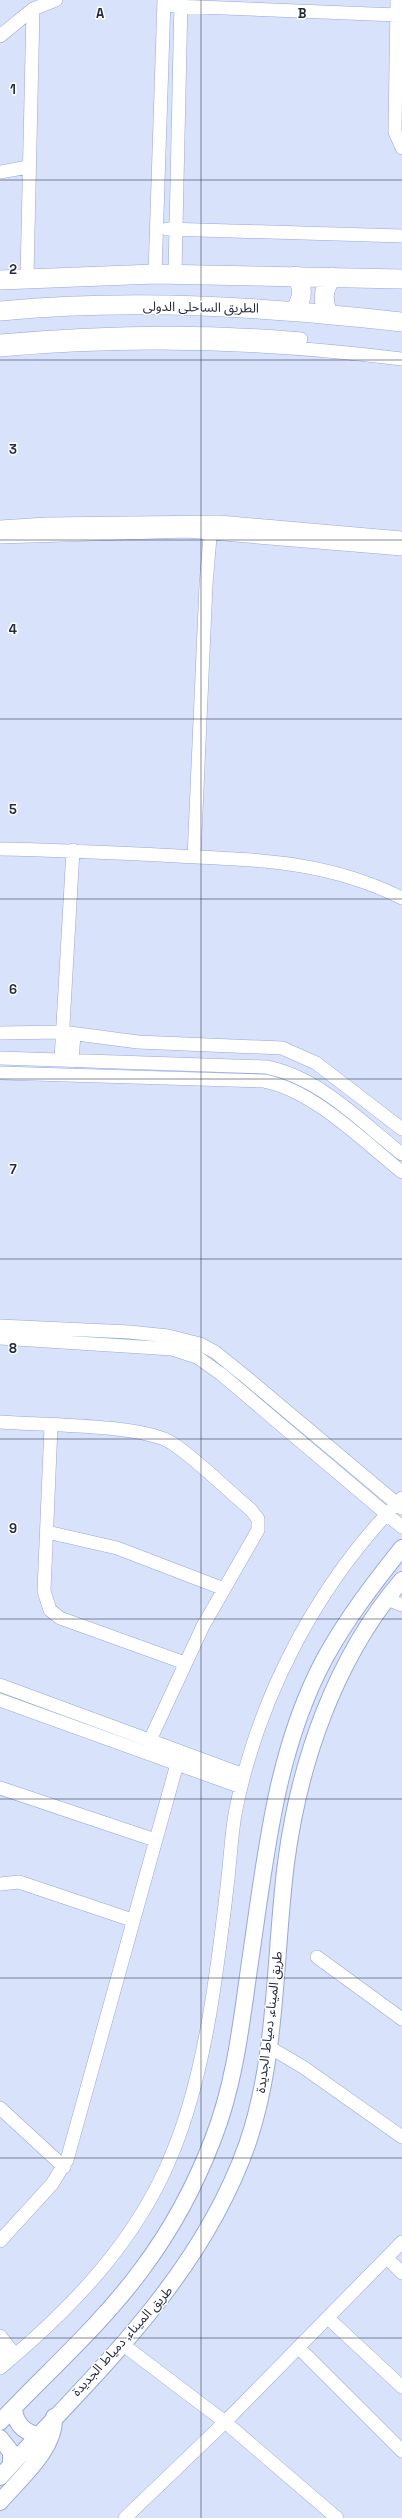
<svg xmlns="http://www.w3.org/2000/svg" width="402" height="2518" viewBox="0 0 402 2518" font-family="'Space Grotesk','Noto Sans Arabic',sans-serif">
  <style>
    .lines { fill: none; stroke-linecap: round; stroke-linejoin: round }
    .minor-casing { stroke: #95a8e3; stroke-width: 14 }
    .major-casing { stroke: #95a8e3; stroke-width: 18 }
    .highway-casing { stroke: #95a8e3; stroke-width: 20 }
    .minor { stroke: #fff; stroke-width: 13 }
    .major { stroke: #fff; stroke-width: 16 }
    .highway { stroke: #fff; stroke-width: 19 }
    .grid { fill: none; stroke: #232b42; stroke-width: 1; stroke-opacity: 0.55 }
    .labels { text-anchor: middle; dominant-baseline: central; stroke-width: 3; stroke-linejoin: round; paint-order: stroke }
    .street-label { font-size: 13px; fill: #232b42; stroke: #fff }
    .grid-label { font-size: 13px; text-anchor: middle; font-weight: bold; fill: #232b42; stroke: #fff; stroke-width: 3; stroke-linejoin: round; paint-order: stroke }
  </style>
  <rect width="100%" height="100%" fill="#d9e2fb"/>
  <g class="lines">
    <g class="minor-casing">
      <path id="minor" d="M 397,0 L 395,132 L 402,148
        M 173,6 L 397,15
        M 0,36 L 33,9 L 56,0
        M 0,172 L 28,167
        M 167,229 L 402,236
        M 155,274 L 164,0
        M 175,274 L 181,0
        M 27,277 L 33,9
        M 0,341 C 100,332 201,330 301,339
        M 0,350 C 134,338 268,342 402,359
        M 0,527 L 46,524 L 219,522 L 402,538
        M 0,537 L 187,531 L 402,549
        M 0,849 C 60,850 119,853 178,856 C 260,860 327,861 402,898
        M 194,857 L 206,585 L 210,537 L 216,526
        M 0,1033 L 62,1032 L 138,1042 L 282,1048 L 316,1063 L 402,1129
        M 0,1058 L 266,1067 C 319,1077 360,1121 402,1154
        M 61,1060 L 73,850
        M 72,1061 L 74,1034
        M 0,1073 L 264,1081 C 313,1090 363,1141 402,1172
        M 0,1326 L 129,1332 L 168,1336 L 200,1344 L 215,1352 L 246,1377 L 402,1508
        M 0,1338 L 172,1349 L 197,1357 L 221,1374 L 402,1527
        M 0,1422 C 39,1425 142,1424 172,1443 C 200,1462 225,1488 251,1510 L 258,1519 L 258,1530 L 203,1626 L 150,1740
        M 51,1426 L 44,1591 L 50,1610 L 60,1618 L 185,1663
        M 47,1532 L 117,1548 L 224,1589
        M 387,1599 L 402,1605
        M 0,1685 L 244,1775
        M 0,1700 L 241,1787
        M 0,1788 L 155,1840
        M 0,1884 L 19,1882 L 132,1920
        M 317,1957 L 402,2019
        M 269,2047 L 303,2067 L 402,2137
        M 0,2108 L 64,2167
        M 0,2241 L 52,2184 L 67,2160 L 177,1764
        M 387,2258 L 402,2273
        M 328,2318 L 402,2387
        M 0,2336 L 15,2355 L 0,2353
        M 122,2344 L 225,2422 L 337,2518
        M 299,2348 L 402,2451
        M 0,2368 C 71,2309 137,2241 172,2154 C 205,2075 217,1973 227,1887 C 230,1863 231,1838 235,1814 C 258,1696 318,1583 402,1498
        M 125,2518 L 225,2422 L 402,2242"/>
    </g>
    <g class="major-casing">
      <path id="major" d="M 14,2408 C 15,2423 23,2432 38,2435
        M 0,2422 C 47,2372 101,2325 142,2269 C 172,2229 195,2186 213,2139 C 236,2081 242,2016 251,1955 C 266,1854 276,1749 325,1658 C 347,1618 374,1583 402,1548
        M 0,2438 L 11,2452 L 11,2464
        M 0,2477 C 94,2374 199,2280 247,2145 C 278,2055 274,1957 286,1863 C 299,1763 335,1658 402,1580
        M 0,2502 C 19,2479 56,2449 54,2417"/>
    </g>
    <g class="highway-casing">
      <path id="highway" d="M 0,280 L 155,274 L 402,279
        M 295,310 C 303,298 304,288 296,276
        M 0,311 C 136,298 267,307 402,322
        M 328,313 C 322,300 323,289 332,277"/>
    </g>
    <use href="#minor" class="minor"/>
    <use href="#major" class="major"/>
    <use href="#highway" class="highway"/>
  </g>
  <path class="grid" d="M 201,0 L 201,2518M 0,180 L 402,180M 0,360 L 402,360M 0,540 L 402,540M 0,719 L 402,719M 0,899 L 402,899M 0,1079 L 402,1079M 0,1259 L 402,1259M 0,1439 L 402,1439M 0,1619 L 402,1619M 0,1799 L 402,1799M 0,1978 L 402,1978M 0,2158 L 402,2158M 0,2338 L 402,2338"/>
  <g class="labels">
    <g class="street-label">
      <text transform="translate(201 307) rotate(1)">الطريق الساحلى الدولى</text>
      <text transform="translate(269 2022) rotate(-83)">طريق الميناء, دمياط الجديدة</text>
      <text transform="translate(122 2341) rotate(-48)">طريق الميناء, دمياط الجديدة</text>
    </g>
  </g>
  <g class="grid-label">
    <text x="100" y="18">A</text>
    <text x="302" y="18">B</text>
    <text x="13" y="94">1</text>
    <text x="13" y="274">2</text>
    <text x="13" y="454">3</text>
    <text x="13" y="634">4</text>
    <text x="13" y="814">5</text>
    <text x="13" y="994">6</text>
    <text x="13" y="1174">7</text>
    <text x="13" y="1353">8</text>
    <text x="13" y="1533">9</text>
  </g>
</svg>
